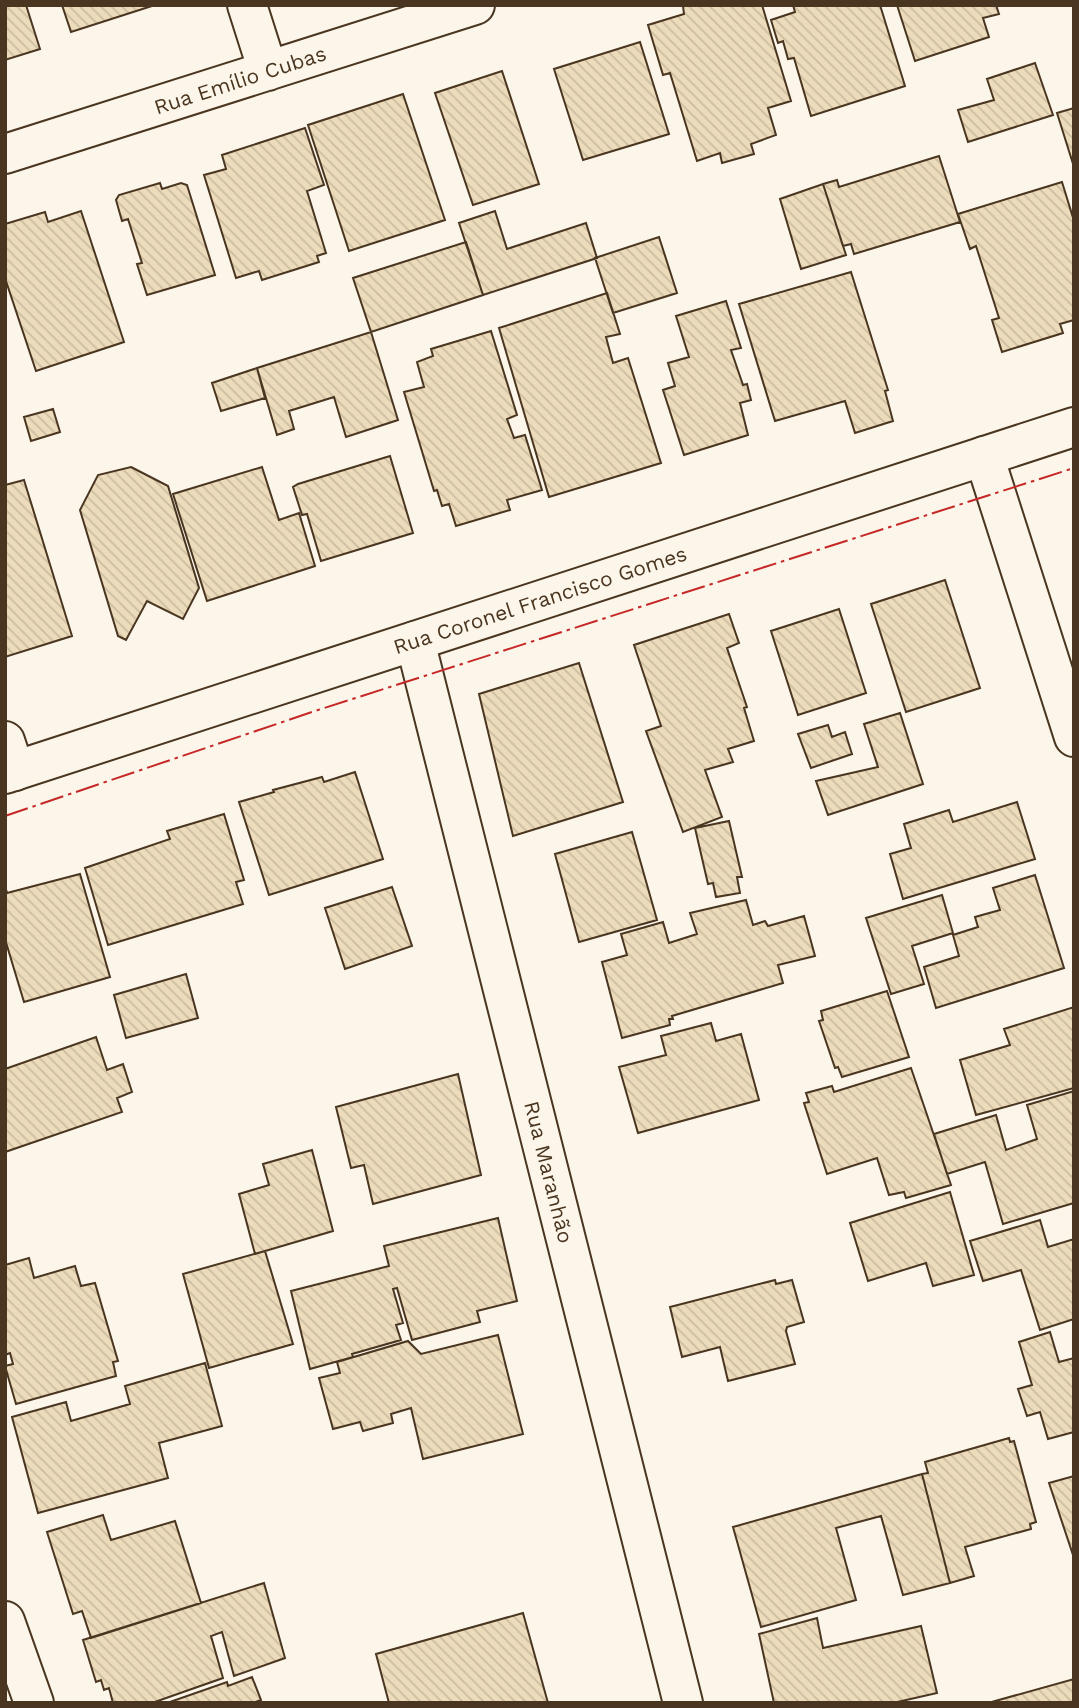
<svg xmlns="http://www.w3.org/2000/svg" width="1079" height="1708" viewBox="0 0 1079 1708" font-family="'Work Sans',sans-serif">
  <style>
    .building { fill: url(#building-back-hatch); stroke: #4a3520; stroke-width: 2 }
    .lines { fill: none; stroke-linecap: round; stroke-linejoin: round }
    .minor-casing { stroke: #4a3520; stroke-width: 42 }
    .secondary-casing { stroke: #4a3520; stroke-width: 42 }
    .minor { stroke: #fbf6e9; stroke-width: 38 }
    .secondary { stroke: #fbf6e9; stroke-width: 38 }
    .power { stroke: #c62828; stroke-width: 2; stroke-dasharray: 24 5 3.5 5; stroke-linecap: butt }
    .labels { text-anchor: middle; dominant-baseline: central; stroke-width: 5; stroke-linejoin: round; paint-order: stroke }
    .street-label { font-size: 21px; fill: #4a3520; stroke: #fbf6e9 }
  </style>
  <defs>
    <pattern id="building-back-hatch" width="6" height="6" patternUnits="userSpaceOnUse" patternTransform="scale(1.75)"><rect width="6" height="6" fill="#ecdcbc"/><path d="M-1 5l2 2M0 0l6 6M5-1l2 2" fill="none" stroke="#ccbda1"/></pattern>
  </defs>
  <rect width="100%" height="100%" fill="#fbf6e9"/>
  <path class="building" d="M 5,5 L 26,5 L 40,49 L 5,60 Z
    M 62,5 L 155,5 L 71,32 Z
    M 685,5 L 762,5 L 791,101 L 768,108 L 776,135 L 751,144 L 754,154 L 722,163 L 720,153 L 697,161 L 670,73 L 663,75 L 648,25 L 684,14 L 683,6 Z
    M 793,5 L 880,5 L 905,86 L 811,116 L 794,58 L 788,59 L 783,41 L 778,43 L 771,20 L 795,12 Z
    M 897,5 L 996,5 L 999,14 L 983,18 L 989,37 L 915,61 Z
    M 640,42 L 669,134 L 583,160 L 554,69 Z
    M 1035,63 L 1053,115 L 968,142 L 958,110 L 994,100 L 987,79 Z
    M 502,71 L 539,184 L 473,205 L 435,93 Z
    M 403,94 L 445,220 L 349,251 L 308,125 Z
    M 1074,108 L 1074,167 L 1057,113 Z
    M 305,128 L 324,185 L 307,191 L 326,253 L 317,256 L 319,262 L 262,280 L 259,271 L 236,278 L 204,175 L 226,169 L 222,155 Z
    M 939,156 L 960,222 L 854,254 L 851,244 L 843,246 L 823,184 L 837,180 L 839,187 Z
    M 1062,182 L 1074,221 L 1074,320 L 1060,324 L 1063,333 L 1002,352 L 992,320 L 999,318 L 976,246 L 970,249 L 958,214 Z
    M 160,183 L 162,189 L 181,183 L 187,185 L 215,275 L 147,295 L 137,264 L 142,263 L 128,219 L 122,221 L 116,200 L 119,195 Z
    M 823,184 L 846,255 L 801,269 L 780,199 Z
    M 81,211 L 124,342 L 36,371 L 5,278 L 5,224 L 45,212 L 48,222 Z
    M 495,211 L 507,249 L 586,223 L 597,258 L 483,295 L 459,223 Z
    M 659,237 L 677,293 L 613,313 L 595,258 Z
    M 466,242 L 483,295 L 371,332 L 353,278 Z
    M 851,272 L 888,390 L 885,391 L 893,421 L 855,433 L 845,401 L 775,421 L 739,304 Z
    M 607,293 L 620,334 L 606,337 L 613,363 L 628,358 L 661,463 L 549,497 L 499,328 Z
    M 726,301 L 741,348 L 731,350 L 743,385 L 747,384 L 751,400 L 740,403 L 748,435 L 684,455 L 663,390 L 675,386 L 668,363 L 689,357 L 676,316 Z
    M 491,331 L 517,415 L 507,419 L 514,438 L 525,435 L 542,490 L 507,500 L 510,510 L 456,526 L 449,504 L 442,506 L 437,490 L 434,491 L 404,392 L 424,387 L 417,362 L 433,356 L 431,349 Z
    M 371,332 L 398,420 L 346,437 L 334,397 L 289,411 L 294,429 L 277,435 L 257,368 Z
    M 257,368 L 265,398 L 221,411 L 212,383 Z
    M 53,409 L 60,432 L 31,441 L 24,417 Z
    M 390,456 L 413,533 L 321,561 L 307,514 L 302,515 L 293,487 L 298,484 Z
    M 131,467 L 168,486 L 199,588 L 183,619 L 147,601 L 126,640 L 118,636 L 80,510 L 98,475 Z
    M 262,467 L 279,520 L 299,513 L 315,566 L 207,601 L 173,494 Z
    M 24,480 L 72,636 L 5,657 L 5,485 Z
    M 945,580 L 980,688 L 906,712 L 871,604 Z
    M 839,609 L 866,693 L 798,715 L 771,631 Z
    M 729,614 L 739,643 L 727,648 L 747,707 L 744,708 L 754,741 L 728,749 L 733,762 L 705,770 L 722,817 L 683,832 L 646,731 L 661,726 L 634,645 Z
    M 579,663 L 623,802 L 513,836 L 479,694 Z
    M 900,713 L 923,784 L 828,815 L 816,781 L 878,767 L 864,724 Z
    M 828,725 L 832,737 L 845,732 L 852,754 L 811,768 L 798,734 Z
    M 355,772 L 383,859 L 269,895 L 239,802 L 274,792 L 273,790 L 322,777 L 324,782 Z
    M 1017,802 L 1035,859 L 903,899 L 890,854 L 911,848 L 904,824 L 949,810 L 953,822 Z
    M 224,814 L 244,880 L 236,882 L 243,904 L 108,945 L 85,868 L 170,839 L 167,831 Z
    M 729,821 L 742,877 L 737,877 L 740,893 L 716,897 L 713,883 L 708,884 L 695,828 Z
    M 632,832 L 657,920 L 579,942 L 555,854 Z
    M 80,874 L 110,977 L 24,1002 L 5,939 L 5,886 L 7,893 Z
    M 1035,875 L 1064,968 L 936,1008 L 924,967 L 959,956 L 953,935 L 978,927 L 975,917 L 1000,910 L 993,888 Z
    M 392,887 L 412,946 L 345,969 L 325,908 Z
    M 942,895 L 953,933 L 912,946 L 924,984 L 891,994 L 866,918 Z
    M 746,900 L 753,925 L 765,921 L 768,926 L 804,916 L 815,956 L 778,965 L 783,983 L 672,1016 L 673,1019 L 669,1019 L 670,1025 L 622,1038 L 602,962 L 627,955 L 621,934 L 663,922 L 669,943 L 697,934 L 690,913 Z
    M 186,974 L 198,1018 L 126,1038 L 114,995 Z
    M 887,991 L 909,1057 L 842,1077 L 838,1067 L 835,1068 L 819,1021 L 823,1020 L 821,1011 Z
    M 1074,1007 L 1074,1088 L 976,1115 L 960,1060 L 1010,1045 L 1004,1029 Z
    M 711,1023 L 716,1041 L 741,1034 L 759,1100 L 638,1133 L 619,1067 L 666,1055 L 661,1036 Z
    M 96,1037 L 107,1070 L 123,1064 L 132,1092 L 117,1098 L 122,1112 L 5,1152 L 5,1069 Z
    M 911,1068 L 951,1185 L 906,1198 L 904,1192 L 889,1195 L 877,1158 L 827,1174 L 804,1103 L 809,1102 L 806,1093 L 832,1086 L 834,1092 Z
    M 458,1074 L 481,1175 L 373,1204 L 364,1165 L 351,1168 L 336,1107 Z
    M 1074,1091 L 1074,1203 L 1003,1224 L 985,1162 L 947,1174 L 934,1134 L 996,1115 L 1006,1150 L 1037,1139 L 1027,1105 Z
    M 312,1150 L 333,1231 L 255,1254 L 239,1194 L 269,1185 L 263,1164 Z
    M 950,1192 L 974,1275 L 933,1286 L 926,1263 L 868,1281 L 850,1223 Z
    M 498,1218 L 517,1301 L 477,1311 L 480,1322 L 412,1340 L 397,1288 L 393,1289 L 403,1323 L 396,1325 L 401,1340 L 352,1354 L 353,1357 L 310,1369 L 291,1291 L 389,1266 L 384,1246 Z
    M 1040,1220 L 1048,1247 L 1074,1239 L 1074,1319 L 1040,1330 L 1021,1270 L 983,1281 L 970,1241 Z
    M 265,1251 L 293,1344 L 209,1368 L 183,1274 Z
    M 29,1258 L 34,1278 L 75,1266 L 81,1286 L 95,1283 L 118,1361 L 113,1362 L 116,1376 L 16,1404 L 5,1366 L 13,1364 L 10,1353 L 5,1355 L 5,1265 Z
    M 775,1280 L 776,1284 L 792,1280 L 804,1322 L 787,1327 L 786,1331 L 795,1364 L 728,1381 L 720,1347 L 682,1357 L 670,1307 Z
    M 1050,1332 L 1059,1362 L 1074,1358 L 1074,1432 L 1048,1439 L 1040,1412 L 1027,1416 L 1018,1389 L 1032,1385 L 1019,1342 Z
    M 498,1335 L 523,1434 L 423,1459 L 411,1408 L 391,1414 L 393,1423 L 363,1431 L 360,1422 L 333,1429 L 319,1378 L 340,1373 L 337,1362 L 408,1341 L 421,1354 Z
    M 205,1363 L 222,1426 L 159,1443 L 168,1478 L 38,1513 L 12,1417 L 66,1402 L 71,1421 L 130,1404 L 125,1386 Z
    M 1009,1438 L 1010,1442 L 1014,1441 L 1036,1522 L 1030,1524 L 1031,1529 L 965,1547 L 974,1576 L 950,1583 L 922,1474 L 928,1473 L 925,1462 Z
    M 922,1474 L 950,1583 L 903,1595 L 881,1516 L 836,1528 L 856,1600 L 761,1627 L 733,1527 Z
    M 1074,1476 L 1074,1558 L 1049,1483 Z
    M 103,1515 L 111,1540 L 175,1521 L 201,1603 L 91,1638 L 82,1611 L 73,1614 L 47,1532 Z
    M 264,1583 L 285,1658 L 234,1676 L 222,1632 L 211,1636 L 223,1678 L 152,1703 L 113,1703 L 109,1688 L 104,1690 L 101,1680 L 96,1682 L 83,1640 Z
    M 523,1613 L 548,1703 L 389,1703 L 376,1654 Z
    M 817,1618 L 823,1648 L 921,1626 L 937,1693 L 893,1703 L 774,1703 L 759,1634 Z
    M 252,1677 L 261,1700 L 253,1703 L 167,1703 L 227,1682 L 228,1686 Z
    M 1074,1679 L 1074,1703 L 988,1703 Z"/>
  <g class="lines">
    <g class="minor-casing">
      <path id="minor" d="M 247,5 L 268,71
        M 5,154 L 475,5
        M 984,456 L 1074,737
        M 415,641 L 683,1703
        M 5,741 L 15,771
        M 5,1621 L 34,1703"/>
    </g>
    <g class="secondary-casing">
      <path id="secondary" d="M 5,774 L 1074,427"/>
    </g>
    <use href="#minor" class="minor"/>
    <use href="#secondary" class="secondary"/>
    <path class="power" d="M 5,816 L 315,711 L 1074,468"/>
  </g>
  <g class="labels">
    <g class="street-label">
      <text transform="translate(240 80) rotate(-18)">Rua Emílio Cubas</text>
      <text transform="translate(540 600) rotate(-18)">Rua Coronel Francisco Gomes</text>
      <text transform="translate(549 1172) rotate(76)">Rua Maranhão</text>
    </g>
  </g>
  <rect width="1079" height="1708" fill="none" stroke="#4a3520" stroke-width="14"/>
</svg>
